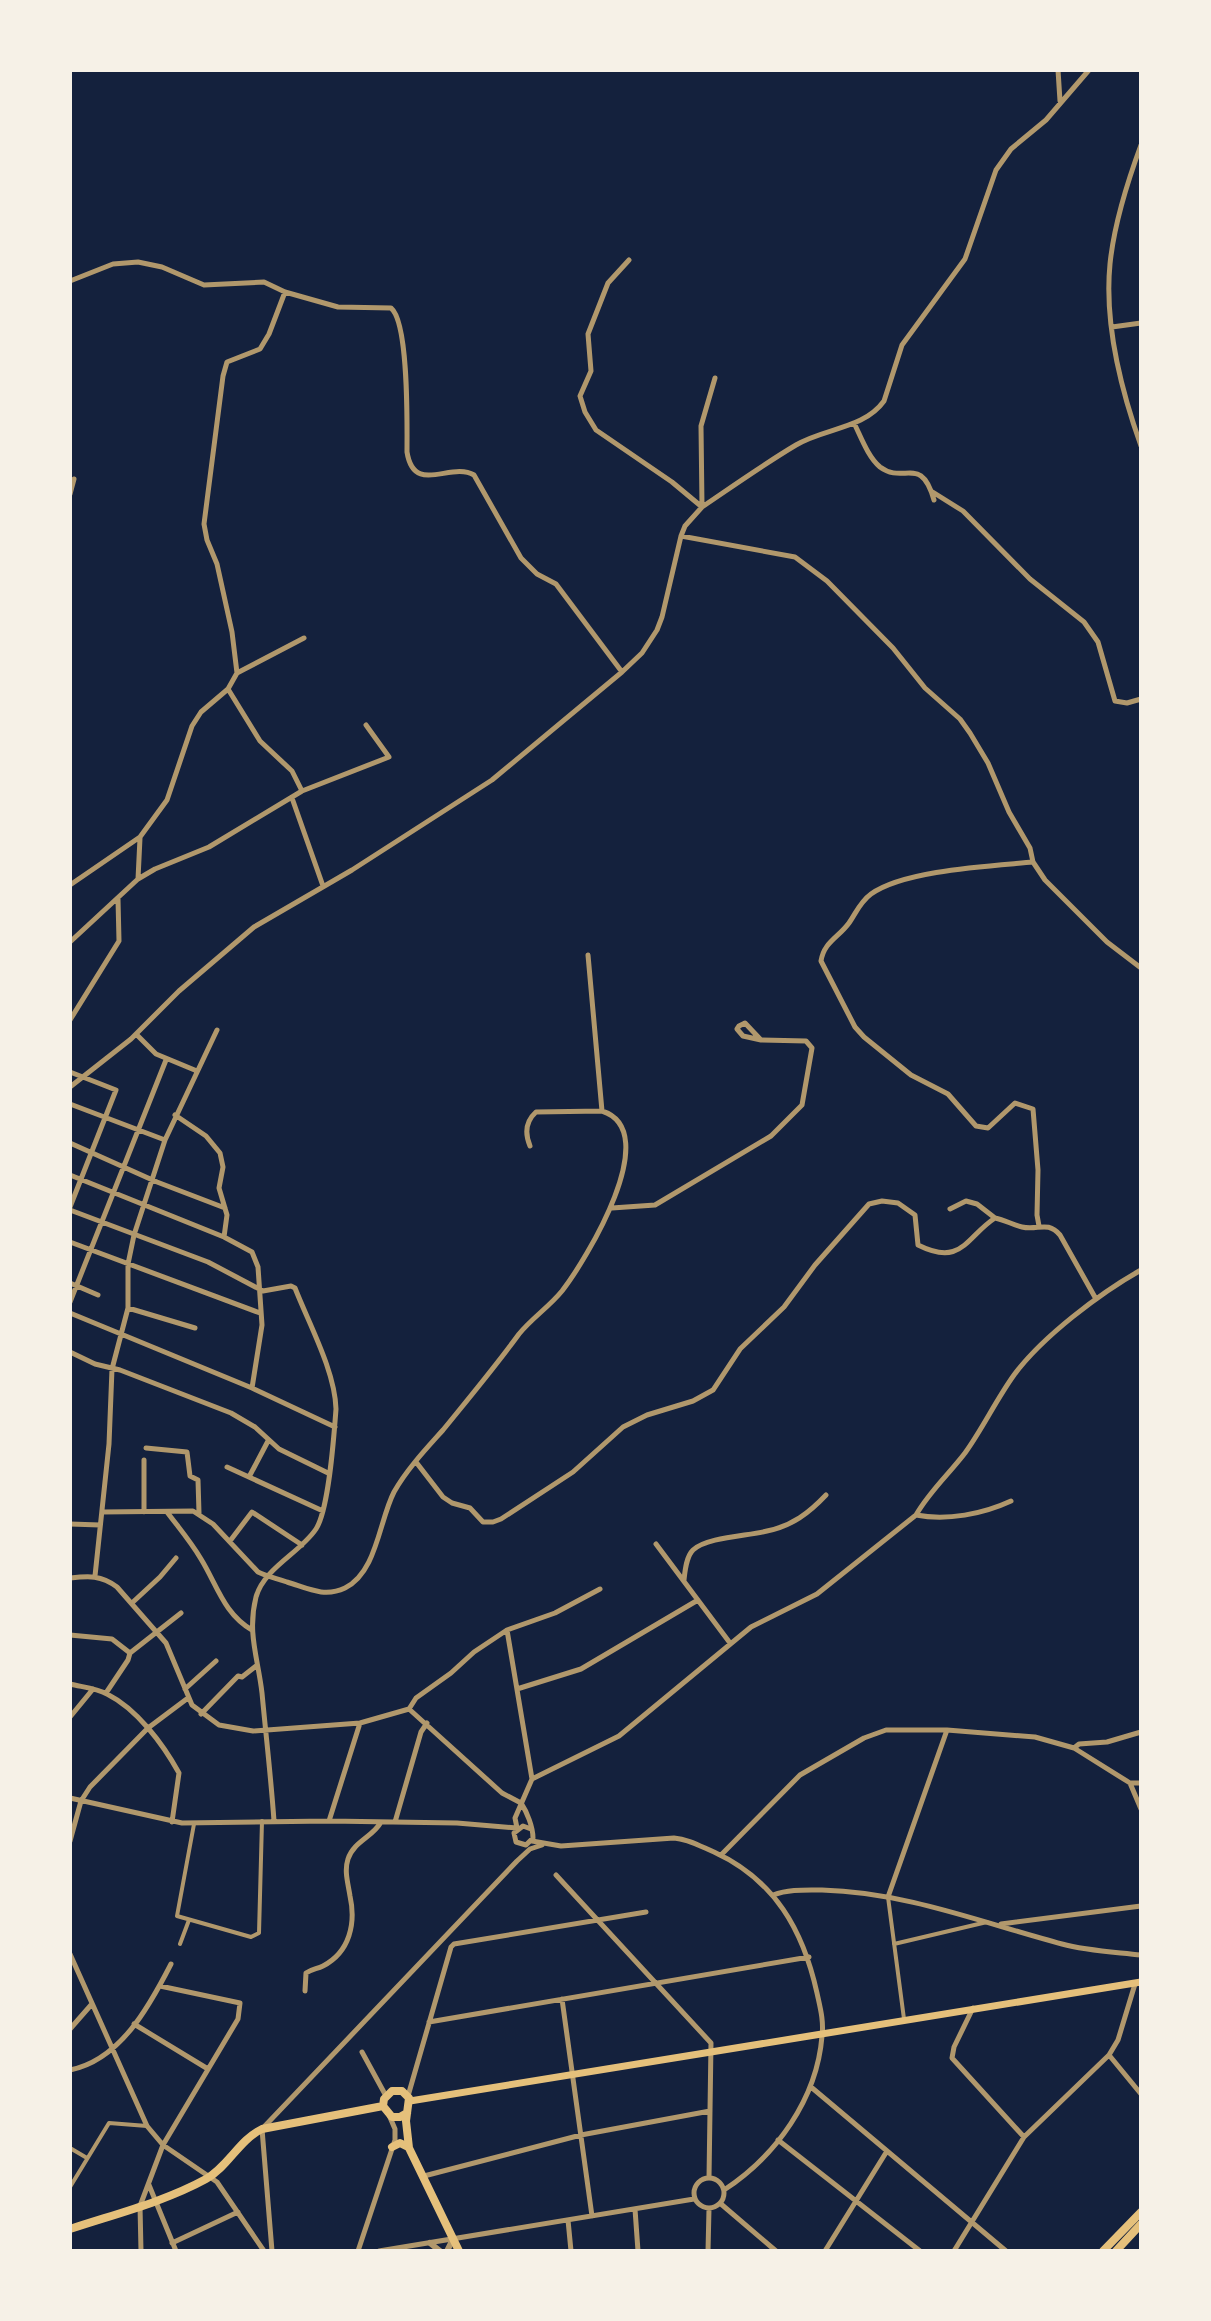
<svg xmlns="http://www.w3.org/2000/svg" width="1211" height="2321" viewBox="0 0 1211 2321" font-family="'Fira Sans',sans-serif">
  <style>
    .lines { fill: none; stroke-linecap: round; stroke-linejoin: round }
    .pedestrian { stroke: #b1986c; stroke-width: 4 }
    .minor { stroke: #b1986c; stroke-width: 5 }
    .tertiary { stroke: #b1986c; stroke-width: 6 }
    .secondary { stroke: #e5c07b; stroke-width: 7 }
    .primary { stroke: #e5c07b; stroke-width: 8 }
  </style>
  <rect width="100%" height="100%" fill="#14213d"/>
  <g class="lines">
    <path class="pedestrian" d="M 194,1824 L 177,1916 L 251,1937 L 259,1933 L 262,1821
      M 888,1897 L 904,2019
      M 180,1944 L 189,1920
      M 894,1944 L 987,1922
      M 70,2148 L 87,2158
      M 70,2187 L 109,2123 L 147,2126"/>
    <path class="minor" d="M 1058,70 L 1060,101
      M 1141,145 C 1127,183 1114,224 1110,264 C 1104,325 1121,390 1141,446
      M 629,260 L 608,283 L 588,334 L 591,371 L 580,396 L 585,412 L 596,430 L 672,482 L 702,507
      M 70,281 L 113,264 L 138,262 L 162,267 L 204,285 L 264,282 L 285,292 L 338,307 L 391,308 C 409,323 407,426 407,452 C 414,496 451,461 474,475 L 521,558 L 537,574 L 556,584 L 622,672
      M 1112,327 L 1141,323
      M 854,423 C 861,437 868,457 880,467 C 904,485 921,454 934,500
      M 931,491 L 963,511 L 1030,579 L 1084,622 L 1098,642 L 1115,701 L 1127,703 L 1141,699
      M 70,494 L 74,479
      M 702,506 L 701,426 L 715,378
      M 681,536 L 795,557 L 827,581 L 893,648 L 925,688 L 960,719 L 970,733 L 988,763 L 1009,812 L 1030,848 L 1033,862 L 1045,880 L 1107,942 L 1141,968
      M 237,673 L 232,632 L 217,564 L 207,540 L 204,524 L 223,376 L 227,362 L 260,349 L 269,334 L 285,292
      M 228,689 L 260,741 L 292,771 L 302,791
      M 292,798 L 323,886
      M 1033,862 C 991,866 904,870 871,894 C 860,902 856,913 849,923 C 838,938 824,942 821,961 L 855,1027 L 864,1037 L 911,1075 L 948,1094 L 976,1126 L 988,1128 L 1015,1103 L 1033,1109 L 1038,1170 L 1037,1215 L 1039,1226
      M 138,879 L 140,838
      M 70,885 L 140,837 L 167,800 L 192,726 L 201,712 L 228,689 L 237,673 L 304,638
      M 70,942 L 138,879 L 155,869 L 209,847 L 302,791 L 389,757 L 366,725
      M 588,955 L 602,1111
      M 70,1020 L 119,941 L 118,899
      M 136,1034 L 156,1054 L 197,1071
      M 70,1072 L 116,1090 L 70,1207
      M 70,1087 L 131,1039 L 179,991 L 254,927 L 352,870 L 492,780 L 622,672 L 642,653 L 657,630 L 662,617 L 681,536 L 685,526 L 702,507 C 733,486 764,464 796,445 C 824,428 864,429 884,401 L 902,345 L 965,259 L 996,170 L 1011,149 L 1046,120 L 1089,70
      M 70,1104 L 165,1140
      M 175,1115 L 206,1136 L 220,1153 L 223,1167 L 219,1188 L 227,1215 L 224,1237
      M 70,1143 L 157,1182 L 225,1208
      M 70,1175 L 224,1237 L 252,1252 L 258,1267 L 262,1325 L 252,1388
      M 612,1208 L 655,1205 L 771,1136 L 802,1105 L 812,1048 L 806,1041 L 761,1040 L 745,1023 L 739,1026 L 737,1029 L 743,1036 L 761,1040
      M 950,1209 L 966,1201 L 977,1204 L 995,1218
      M 70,1210 L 208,1262 L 263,1291 L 291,1286 L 295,1288 C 309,1324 335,1371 336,1409 C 334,1435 329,1509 316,1529 C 300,1553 264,1568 256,1597 C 247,1633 258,1658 262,1693 C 266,1736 271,1778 274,1821
      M 70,1242 L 260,1313
      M 70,1283 L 98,1295
      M 70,1302 L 166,1060
      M 128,1308 L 195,1328
      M 70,1313 L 252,1388 L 335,1427
      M 70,1352 L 95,1364 L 120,1370 L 231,1413 L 255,1427 L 279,1449 L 328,1473
      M 146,1448 L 187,1452 L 190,1476 L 198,1480 L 199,1513
      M 416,1462 L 443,1497 L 452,1503 L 470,1508 L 483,1522 L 493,1522 L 501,1519 L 573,1472 L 623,1427 L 647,1415 L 693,1401 L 713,1390 L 740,1349 L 784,1307 L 815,1265 L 869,1204 L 882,1201 L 898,1203 L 915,1215 L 918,1245 C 962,1267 966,1237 995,1218 C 1005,1220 1013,1225 1022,1227 C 1038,1231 1047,1220 1060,1235 L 1096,1299
      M 227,1467 L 323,1511
      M 249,1477 L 268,1441
      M 102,1512 L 193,1511 L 213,1524 L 258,1572 C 268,1577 276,1578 287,1582 C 307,1588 324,1598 345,1588 C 377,1572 379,1521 394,1492 C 407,1469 426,1449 443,1430 C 469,1398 495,1367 519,1334 C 532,1318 549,1307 562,1291 C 586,1260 665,1131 602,1111 L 536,1112 C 525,1122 525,1134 530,1146
      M 144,1512 L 144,1460
      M 167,1512 C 179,1528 191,1542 201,1559 C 217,1585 224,1614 252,1630
      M 916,1515 C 947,1521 983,1514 1011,1501
      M 70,1524 L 100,1525
      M 230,1541 L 252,1512 L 302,1545
      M 656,1544 L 730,1643
      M 95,1576 L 109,1444 L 112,1369 L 128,1308 L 128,1264 L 134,1235 L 165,1140 L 217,1030
      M 70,1578 C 89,1576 101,1575 117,1587 L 166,1643 L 192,1705 L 219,1725 L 253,1731 L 360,1723 L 409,1709 L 416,1698 L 451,1673 L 474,1652 L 507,1630 L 555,1613 L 600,1589
      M 684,1580 C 685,1571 686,1557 693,1550 C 707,1537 748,1536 767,1531 C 792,1526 809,1513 826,1495
      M 133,1602 L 160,1577 L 176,1558
      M 70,1635 L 112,1639 L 130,1653 L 128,1660 L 106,1693
      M 130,1653 L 181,1613
      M 70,1684 C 82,1687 96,1688 107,1694 C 137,1709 163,1744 179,1773 L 172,1822
      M 185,1689 L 216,1661
      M 517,1689 L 581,1669 L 698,1600
      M 409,1709 L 502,1793 L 521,1803
      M 201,1714 L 238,1676 L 242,1677 L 256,1666
      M 70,1717 L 93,1689
      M 1074,1748 L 1079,1744 L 1107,1742 L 1141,1732
      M 532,1779 L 619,1736 L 751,1627 L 817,1594 L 916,1515 C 929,1492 949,1474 965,1453 C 983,1428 996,1400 1014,1375 C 1042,1337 1100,1293 1141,1270
      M 1130,1783 L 1141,1809
      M 70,1798 L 182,1823 L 329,1821 L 457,1823 L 517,1828 L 515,1818 L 532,1779 L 507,1630
      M 521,1803 C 527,1812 533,1827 533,1838 L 526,1845 L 516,1842 L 514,1833 L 523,1826 L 531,1829
      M 329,1821 L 360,1723
      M 395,1822 L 421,1732 L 427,1723
      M 70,1841 L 81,1801 L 90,1787 L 148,1728 L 188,1698
      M 532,1841 L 561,1846 L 674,1838 C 688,1839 700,1846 714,1852 C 775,1880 803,1930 817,1993 C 820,2007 824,2021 822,2036 C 817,2099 776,2156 724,2190
      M 721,1855 L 800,1775 L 864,1738 L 886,1730 L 947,1730 L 1035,1737 L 1074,1748 L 1130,1783 L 1141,1783
      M 556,1875 L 711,2043 L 709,2178
      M 773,1895 C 789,1889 805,1890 822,1890 C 905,1892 983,1923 1062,1944 C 1087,1951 1115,1952 1141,1955
      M 888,1897 L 947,1730
      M 1001,1924 L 1141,1906
      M 70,1954 L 147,2126 L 163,2145 L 217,2182 L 264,2251
      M 305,1991 L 306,1973 C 312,1969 317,1969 323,1966 C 350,1952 356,1923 350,1896 C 348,1883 344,1871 348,1859 C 354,1841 373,1837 381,1822
      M 562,1999 L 592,2216
      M 973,2008 L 954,2047 L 952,2058 L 1024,2137
      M 429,2022 L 809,1957
      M 134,2024 L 208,2069
      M 70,2029 L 91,2005
      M 362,2052 L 386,2096
      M 1109,2055 L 1141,2094
      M 70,2070 C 120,2060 149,2007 171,1964
      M 811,2087 L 1006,2251
      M 408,2096 L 451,1947 L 454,1944 L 646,1912
      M 778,2140 L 920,2251
      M 424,2176 L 581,2135 L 710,2111
      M694 2193a15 15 0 1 1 30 0a15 15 0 1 1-30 0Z
      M 149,2185 L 176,2251
      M 721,2204 L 776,2251
      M 635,2209 L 638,2251
      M 568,2220 L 571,2251
      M 172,2243 L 238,2212
      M 141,2251 L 140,2206 L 163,2145 L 238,2019 L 240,2003 L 160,1986
      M 272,2251 L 262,2129 L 517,1861 L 530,1849 L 542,1845
      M 358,2251 L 395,2140 L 395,2129 L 389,2115
      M 379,2251 L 694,2199
      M 708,2251 L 709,2209
      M 825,2251 L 887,2151
      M 954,2251 L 1024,2137 L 1109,2055 L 1118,2040 L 1135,1984"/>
    <path class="tertiary" d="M 430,2243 L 440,2251
      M 447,2251 L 453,2239"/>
    <path class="secondary" d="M 410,2101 L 1141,1982"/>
    <path class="primary" d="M 383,2106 L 384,2099 L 392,2091 L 402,2091 L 409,2098 L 406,2121 L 409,2148 L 459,2251
      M 383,2106 L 392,2117 L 400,2117 L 407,2113
      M 392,2147 L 400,2143 L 408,2147
      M 70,2229 C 115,2214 164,2202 206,2179 C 228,2167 239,2140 262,2129 L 383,2106
      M 1103,2251 L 1141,2212
      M 1116,2251 L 1141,2224"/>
  </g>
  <rect width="1211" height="2321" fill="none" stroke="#f6f1e7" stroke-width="144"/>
</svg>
